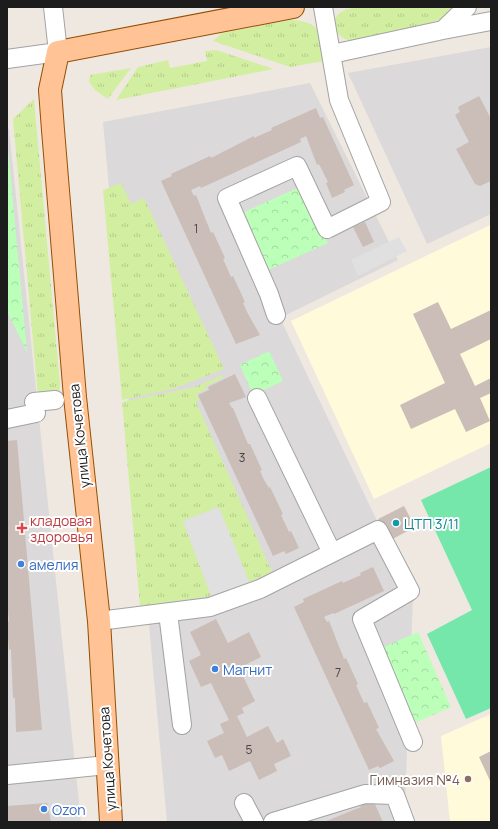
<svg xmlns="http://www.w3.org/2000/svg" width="498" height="829" viewBox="0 0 498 829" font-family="Manrope,sans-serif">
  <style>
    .residential { fill: #dbd9d9 }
    .education { fill: #fffada }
    .grass { fill: url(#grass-tufts) }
    .park { fill: url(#park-crowns) }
    .pitch { fill: #76e7ab }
    .parking { fill: #e0e0e0 }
    .building { fill: #cbbdb7 }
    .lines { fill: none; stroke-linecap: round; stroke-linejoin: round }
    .minor-casing { stroke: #a3a3a3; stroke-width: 20 }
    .major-casing { stroke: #954e00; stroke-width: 24 }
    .minor { stroke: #fff; stroke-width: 18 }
    .major { stroke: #ffc396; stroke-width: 22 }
    .culture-dot { fill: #0f9aa8; stroke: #fff; stroke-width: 1.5 }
    .health-dot { fill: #e0444e; stroke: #fff; stroke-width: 1.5 }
    .shop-dot { fill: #3f7fe0; stroke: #fff; stroke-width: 1.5 }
    .education-dot { fill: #8d6e63; stroke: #fff; stroke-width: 1.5 }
    .labels { text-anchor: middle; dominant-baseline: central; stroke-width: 4; stroke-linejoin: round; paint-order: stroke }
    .number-label { font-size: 12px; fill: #484443 }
    .street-label { font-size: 14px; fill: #1c1c1c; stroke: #fff }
    .health-label { font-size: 14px; fill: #be3a42; stroke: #fff; text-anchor: start }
    .culture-label { font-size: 14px; fill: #0d838f; stroke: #fff; text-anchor: start }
    .shop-label { font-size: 14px; fill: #366cbe; stroke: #fff; text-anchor: start }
    .education-label { font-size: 14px; fill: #785e54; stroke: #fff; text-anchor: end }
  </style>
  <defs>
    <pattern id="grass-tufts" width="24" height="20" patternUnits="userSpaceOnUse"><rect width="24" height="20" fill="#d2efa1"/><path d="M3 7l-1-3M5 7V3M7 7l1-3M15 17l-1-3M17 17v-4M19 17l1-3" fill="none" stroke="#b4cc8a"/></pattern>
    <pattern id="park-crowns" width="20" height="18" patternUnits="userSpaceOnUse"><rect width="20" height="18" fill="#bcffb8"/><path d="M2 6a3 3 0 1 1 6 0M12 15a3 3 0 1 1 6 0" fill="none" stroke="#a1da9e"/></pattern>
  </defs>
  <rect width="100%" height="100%" fill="#efe8e1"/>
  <path class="residential" d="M 491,47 L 491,214 L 427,244 L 348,73 Z
    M 310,83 L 398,260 L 280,318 L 413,596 L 405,802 L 414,822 L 167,822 L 103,122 Z
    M 9,129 L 81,822 L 7,822 L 7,130 Z"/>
  <path class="education" d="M 490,225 L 491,443 L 374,499 L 291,321 Z
    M 491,714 L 491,822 L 450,822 L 441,736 Z"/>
  <path class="grass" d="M 361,7 L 457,7 C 445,26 375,36 351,41 C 335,38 326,18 345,10 C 349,8 356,8 361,7 Z
    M 289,20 C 323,21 319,33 325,61 L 290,67 L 213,41 L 222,33 Z
    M 216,50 L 274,69 L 116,100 L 138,67 L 168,60 L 170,68 L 207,61 L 205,51 Z
    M 131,68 L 108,99 L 95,90 L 89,82 L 90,75 Z
    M 34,99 L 60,385 L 59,392 L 38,397 L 13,119 Z
    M 121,183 L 131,204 L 144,198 L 224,369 L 172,389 L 122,400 L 103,190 Z
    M 222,375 L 223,378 L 206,386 L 207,389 L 197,393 L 199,400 L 196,402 L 272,572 L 249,582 L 218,507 L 183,521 L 211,596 L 140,606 L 122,402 L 195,387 Z"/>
  <path class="park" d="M 7,148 L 8,148 L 27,352 L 7,311 Z
    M 302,186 L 328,243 L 268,270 L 242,213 Z
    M 269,351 L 283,381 L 253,395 L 240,365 Z
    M 418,632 L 451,707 L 410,725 L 377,650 Z"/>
  <path class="pitch" d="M 491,467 L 491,708 L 466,719 L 427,634 L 472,610 L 421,500 Z"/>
  <path class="parking" d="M 399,237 L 407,251 L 358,276 L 351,260 Z
    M 219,507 L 249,582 L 211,596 L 183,521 Z"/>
  <path class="building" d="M 479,96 L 491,119 L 491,181 L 480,186 L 475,184 L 456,149 L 469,142 L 455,115 L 460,112 L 458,107 Z
    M 316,108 L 320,118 L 323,117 L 354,185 L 344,190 L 345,192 L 332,198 L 326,183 L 328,182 L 319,164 L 317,165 L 306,136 L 300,139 L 301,142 L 201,188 L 200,186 L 191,190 L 194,196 L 196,195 L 211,233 L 213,232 L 225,258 L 223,259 L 231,277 L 233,276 L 245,302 L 243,303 L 247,312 L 260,335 L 236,344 L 161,181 L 172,176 L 171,174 L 210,156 L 211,158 L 254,136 L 254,138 L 272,130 L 271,128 Z
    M 365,222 L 374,242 L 363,247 L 353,227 Z
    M 438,302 L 451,329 L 491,310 L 491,339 L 460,354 L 475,386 L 491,378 L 491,393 L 480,398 L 490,421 L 466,432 L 455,409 L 411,429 L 400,405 L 445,383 L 413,314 Z
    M 235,374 L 246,397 L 229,403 L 232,408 L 233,408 L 248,444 L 250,444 L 262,470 L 260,471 L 264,480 L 269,488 L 270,487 L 283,514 L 281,515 L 289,532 L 291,531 L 299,548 L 286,554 L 284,551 L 273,556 L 198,395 L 209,390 L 208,387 Z
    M 17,440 L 42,730 L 16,732 L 15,698 L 13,698 L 11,649 L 9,650 L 7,625 L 7,621 L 9,621 L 7,601 L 7,441 Z
    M 404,506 L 415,527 L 389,541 L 378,519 Z
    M 373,567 L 384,591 L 334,614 L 333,613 L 324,617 L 327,622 L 329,621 L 344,659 L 346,658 L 358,684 L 356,685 L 364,703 L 367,702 L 379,728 L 376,729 L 394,761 L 380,768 L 378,766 L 369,770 L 294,607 L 304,602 L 303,599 L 342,581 L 343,583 L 361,575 L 360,573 Z
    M 216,619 L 228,643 L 249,632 L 261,657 L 239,668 L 255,701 L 242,708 L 244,713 L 237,716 L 247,737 L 268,726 L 277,743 L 283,739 L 291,756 L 274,764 L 277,771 L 259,780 L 250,761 L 229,771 L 222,755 L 215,758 L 207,741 L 224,733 L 220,724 L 229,720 L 211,683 L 201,687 L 189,661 L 201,655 L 190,632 Z
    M 491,751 L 491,783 L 479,757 Z
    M 373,800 L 383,822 L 324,822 L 361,807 L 360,806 Z
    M 47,803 L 51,822 L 7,822 L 7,806 Z"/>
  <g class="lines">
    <g class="minor-casing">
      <path id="minor" d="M 443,30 L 491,21
        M 332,54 L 443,30 L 467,7
        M 7,59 L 58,52 L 53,7
        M 276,315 L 269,294 L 227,198 L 297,166 L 327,229 L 381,202 L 339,100 L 323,7
        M 257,398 L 332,553
        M 34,402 L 55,400
        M 7,419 L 36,413
        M 168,613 L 182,725
        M 99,621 L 210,607 L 260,589 L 378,530 L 410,591 L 362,619 L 413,742
        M 7,775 L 107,765
        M 244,803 L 254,822
        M 273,822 L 365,794 L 395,795 L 405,822"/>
    </g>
    <g class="major-casing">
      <path id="major" d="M 111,822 L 99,621 L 75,397 L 53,130 L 50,90 L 58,52 L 293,7"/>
    </g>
    <use href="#minor" class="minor"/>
    <use href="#major" class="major"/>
  </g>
  <circle class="culture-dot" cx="396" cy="523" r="4"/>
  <path class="health-dot" d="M20 522h4v4h4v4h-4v4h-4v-4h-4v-4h4z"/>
  <g class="shop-dot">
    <circle cx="21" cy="564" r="4"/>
    <circle cx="215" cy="669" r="4"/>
    <circle cx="44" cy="809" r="4"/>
  </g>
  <circle class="education-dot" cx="468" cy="779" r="4"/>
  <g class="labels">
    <g class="number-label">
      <text x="196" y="228">1</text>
      <text x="242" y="457">3</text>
      <text x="338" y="672">7</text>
      <text x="249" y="749">5</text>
    </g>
    <g class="street-label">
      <text transform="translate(79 436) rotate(-96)">улица Кочетова</text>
      <text transform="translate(107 759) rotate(-94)">улица Кочетова</text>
    </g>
    <g class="health-label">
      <text x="30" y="520">кладовая<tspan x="30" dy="16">здоровья</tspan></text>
    </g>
    <g class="culture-label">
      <text x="404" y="523">ЦТП 3/11</text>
    </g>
    <g class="shop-label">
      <text x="29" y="564">амелия</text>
      <text x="223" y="669">Магнит</text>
      <text x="52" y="809">Ozon</text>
    </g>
    <g class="education-label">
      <text x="460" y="779">Гимназия №4</text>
    </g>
  </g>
  <rect width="498" height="829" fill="none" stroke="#1c1c1c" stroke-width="16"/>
</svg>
